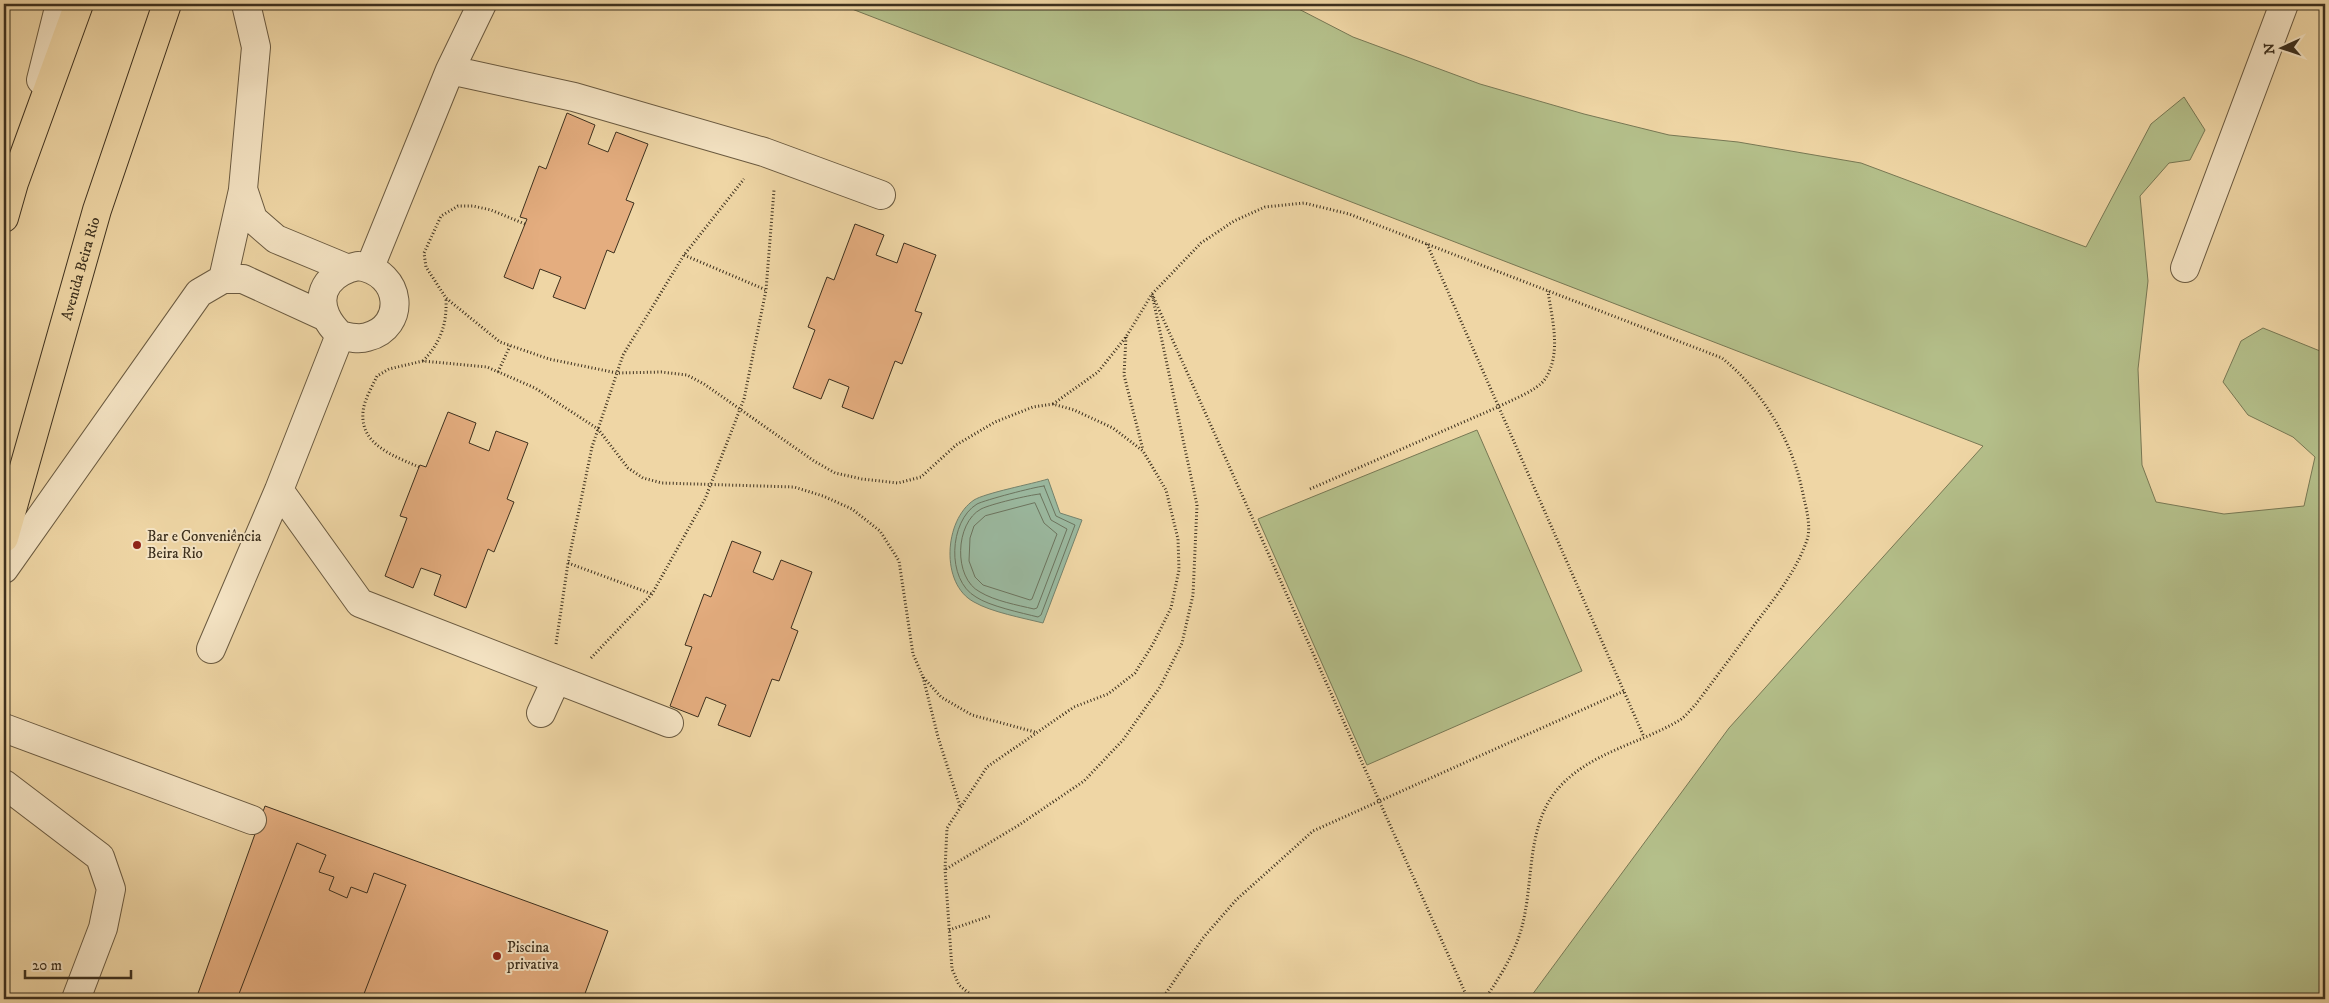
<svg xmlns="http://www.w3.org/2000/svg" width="2329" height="1003" viewBox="0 0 2329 1003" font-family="'IM FELL DW Pica',serif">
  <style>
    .green { fill: #b4bf8a; stroke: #787854 }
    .water { fill: #9bbaa1; stroke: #75836d }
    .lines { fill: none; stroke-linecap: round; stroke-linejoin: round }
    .shore { stroke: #6c7560; stroke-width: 1 }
    .building { fill: #e4ad7f; stroke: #3d301e }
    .minor-casing { stroke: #6a5a40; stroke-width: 30 }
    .major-casing { stroke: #3d301e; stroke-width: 30 }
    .path { stroke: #3d301e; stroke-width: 3; stroke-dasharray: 1 2.5; stroke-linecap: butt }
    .minor { stroke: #f5e4c4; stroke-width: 28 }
    .major { stroke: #efd6a5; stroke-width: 28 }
    .poi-dot { fill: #8f2418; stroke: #f5e4c4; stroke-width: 2 }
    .labels { text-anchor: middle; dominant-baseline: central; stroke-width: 4; stroke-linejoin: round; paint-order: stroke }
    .street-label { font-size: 15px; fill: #3d301e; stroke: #f5e4c4 }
    .poi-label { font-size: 15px; fill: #3d301e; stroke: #f5e4c4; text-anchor: start }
  </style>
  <rect width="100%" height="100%" fill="#efd6a5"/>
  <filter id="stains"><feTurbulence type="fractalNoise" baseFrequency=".004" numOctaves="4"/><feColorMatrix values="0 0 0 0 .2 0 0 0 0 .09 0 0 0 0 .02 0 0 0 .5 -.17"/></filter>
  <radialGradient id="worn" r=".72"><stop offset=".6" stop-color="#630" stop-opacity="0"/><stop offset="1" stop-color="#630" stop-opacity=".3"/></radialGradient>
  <path class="green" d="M 839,4 L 1289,4 L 1353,37 L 1480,84 L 1584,114 L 1669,135 L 1738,142 L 1861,163 L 2086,247 L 2151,124 L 2184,97 L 2205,130 L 2190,160 L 2169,163 L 2140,196 L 2148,281 L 2138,369 L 2142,465 L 2156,502 L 2224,514 L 2304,506 L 2315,457 L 2293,437 L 2248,415 L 2223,382 L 2241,341 L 2263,328 L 2325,353 L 2325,999 L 1529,999 L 1729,728 L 1983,446 Z
    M 1477,430 L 1582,671 L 1367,765 L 1258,519 Z"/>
  <path class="water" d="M 1048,479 L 1060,513 L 1082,520 L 1043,623 C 1023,618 991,612 974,602 C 940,584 944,520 974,500 C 985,493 1032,484 1048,479 Z"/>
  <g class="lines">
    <path class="shore" d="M 1044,486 L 1056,516 L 1075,525 L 1041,615 L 1038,617 C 1022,613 989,606 976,597 C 946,580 949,521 977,504 C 985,500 1034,487 1044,486 Z
      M 1040,494 L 1051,520 L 1067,529 L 1037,608 L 1034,609 C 1017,605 995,601 980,592 C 953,578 955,523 981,509 C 991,504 1029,495 1040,494 Z
      M 1035,503 L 1044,523 L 1057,534 L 1032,599 L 1030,600 L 983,585 L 975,577 L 969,561 L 970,538 L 974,526 L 985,516 Z"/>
  </g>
  <path class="building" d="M 567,113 L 595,125 L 588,144 L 608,152 L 616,132 L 648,144 L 626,200 L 634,203 L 614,253 L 607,250 L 585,309 L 553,297 L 561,277 L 540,269 L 533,289 L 504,277 L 527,219 L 520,217 L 539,166 L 546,169 Z
    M 855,224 L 884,235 L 876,255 L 897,263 L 904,243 L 936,255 L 915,311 L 922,313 L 902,364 L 895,361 L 873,419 L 842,407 L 849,387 L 829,379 L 821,399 L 793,388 L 815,330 L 808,327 L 827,277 L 834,280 Z
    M 448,412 L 476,423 L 469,443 L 489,451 L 496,431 L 528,443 L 507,499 L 514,502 L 494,552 L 488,549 L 466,608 L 434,595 L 441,575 L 421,568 L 413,588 L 385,576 L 407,518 L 400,516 L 419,467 L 420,465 L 426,467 Z
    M 732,541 L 761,552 L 753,572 L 773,580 L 781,560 L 812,572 L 791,628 L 798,631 L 779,681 L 772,679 L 750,737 L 718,725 L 726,705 L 706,697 L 698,717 L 670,706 L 692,647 L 685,645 L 704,594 L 711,597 Z
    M 265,806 L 608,931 L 583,999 L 196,999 Z
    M 297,843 L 326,855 L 319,872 L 334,877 L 329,890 L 347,898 L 351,887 L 367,893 L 374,873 L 406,885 L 362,999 L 237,999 Z"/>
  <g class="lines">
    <g class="minor-casing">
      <path id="minor" d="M 246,4 L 256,47 L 243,189 L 253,219 L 276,239 L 346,268
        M 450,70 L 574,97 L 764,152 L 881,195
        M 41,80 L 60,4
        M 358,266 C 403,272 407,327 367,337 C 358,340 348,337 340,335 C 335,330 329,323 326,316 C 314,290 333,271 358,266 Z
        M 370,267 L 450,70 L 482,4
        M 2185,268 L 2284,4
        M 223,279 L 243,190
        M 279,490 L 360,603 L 669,723
        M 4,569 L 199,293 L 223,279 L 243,279 L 326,317
        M 211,649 L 279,490 L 340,335
        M 541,713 L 556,680
        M 4,728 L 252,820
        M 4,784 L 100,857 L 111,889 L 103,928 L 76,999"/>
    </g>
    <g class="major-casing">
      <g id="major">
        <path d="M 4,218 L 14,183 L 79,4"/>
        <path id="s1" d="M 4,538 L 97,210 L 167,4"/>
      </g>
    </g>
    <path class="path" d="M 525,224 L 491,210 L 473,206 L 458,206 L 441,216 L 424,253 L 426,267 L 446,298 L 500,342 L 549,359 L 617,373 L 661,372 L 687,375 L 704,384 L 814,461 L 835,473 L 862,479 L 898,483 L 921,477 L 956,445 L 995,422 L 1033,407 L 1053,404 L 1074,410 L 1113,428 L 1143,451 L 1166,490 L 1178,539 L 1179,570 L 1171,608 L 1153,644 L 1135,673 L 1108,694 L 1074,707 L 987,767 L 947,828 L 945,869 L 952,969 L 959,985 L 976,999
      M 1427,244 L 1644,737
      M 684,255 L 766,290
      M 1126,337 L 1124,375 L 1143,450
      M 423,361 C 441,342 447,324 446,299
      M 498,372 L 510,346
      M 1053,404 L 1098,372 L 1126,337 L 1152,294 L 1201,243 L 1234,221 L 1265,207 L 1304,203 L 1349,214 L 1722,358 C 1765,393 1794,444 1804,499 C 1807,511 1811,528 1807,540 C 1796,572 1774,599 1755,624 C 1736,651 1716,677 1696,704 C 1691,709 1686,716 1680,720 C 1640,744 1587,753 1556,791 C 1528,826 1533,876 1524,918 C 1518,948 1502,974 1485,999
      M 419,467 C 394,456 360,445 363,412 C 364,400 372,387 377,376 L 389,369 L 423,361 L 487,367 L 535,388 L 598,429 L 628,468 L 643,478 L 662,483 L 794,487 L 823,496 L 852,509 L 880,531 L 899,561 L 913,654 L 923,677 L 941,697 L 972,715 L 1035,732
      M 1310,489 L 1498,407 C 1511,400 1537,391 1545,379 C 1562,353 1552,320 1548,291
      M 568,563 L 652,594
      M 556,644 L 568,563 L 592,447 L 623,355 L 684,255 L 744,179
      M 591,658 L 652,594 L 705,499 L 744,399 L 766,290 L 774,190
      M 923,677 L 938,737 L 960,806
      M 946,869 L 1019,825 L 1084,781 L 1123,740 L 1160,687 L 1182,643 L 1193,595 L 1197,505 L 1152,294 L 1468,999
      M 949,930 L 990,916
      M 1162,999 L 1203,938 L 1236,900 L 1313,831 L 1624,691"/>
    <use href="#minor" class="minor"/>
    <use href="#major" class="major"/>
  </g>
  <g class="poi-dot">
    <circle cx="137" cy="545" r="5"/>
    <circle cx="497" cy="956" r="5"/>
  </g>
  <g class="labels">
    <g class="street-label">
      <text stroke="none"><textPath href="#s1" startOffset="280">Avenida Beira Rio</textPath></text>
    </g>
    <g class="poi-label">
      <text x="147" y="536">Bar e Conveniência<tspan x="147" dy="17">Beira Rio</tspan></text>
      <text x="507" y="947">Piscina<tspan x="507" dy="17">privativa</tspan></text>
    </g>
  </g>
  <rect width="2329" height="1003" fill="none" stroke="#efd6a5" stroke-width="20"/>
  <rect x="5" y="5" width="2319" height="993" fill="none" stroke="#3d301e" stroke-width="2.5"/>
  <rect x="10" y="10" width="2309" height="983" fill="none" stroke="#3d301e"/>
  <g transform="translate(2282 48) rotate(267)" stroke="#f5e4c4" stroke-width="4" paint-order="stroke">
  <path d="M0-4L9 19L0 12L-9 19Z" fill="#3d301e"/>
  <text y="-8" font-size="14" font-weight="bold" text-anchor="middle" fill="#3d301e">N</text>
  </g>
  <path d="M25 970v8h106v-8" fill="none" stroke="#3d301e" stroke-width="2.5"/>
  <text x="32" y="970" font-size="15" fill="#3d301e" stroke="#f5e4c4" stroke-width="4" paint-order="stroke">20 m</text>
  <rect width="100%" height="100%" filter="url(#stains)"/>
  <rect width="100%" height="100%" fill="url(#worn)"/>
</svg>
